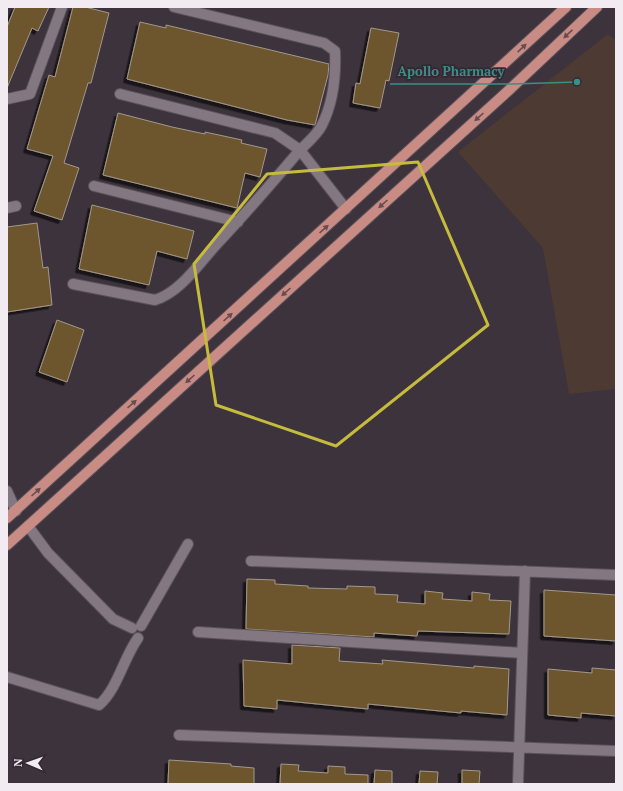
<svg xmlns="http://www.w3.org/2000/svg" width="623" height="791" viewBox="0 0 623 791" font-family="'PT Serif',serif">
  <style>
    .commercial { fill: #4d3a32 }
    .building { fill: #6d542d; stroke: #a1998d; filter: url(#shadow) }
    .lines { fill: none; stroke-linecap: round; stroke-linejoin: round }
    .minor-casing { stroke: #5a5159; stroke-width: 12 }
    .major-casing { stroke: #5a5159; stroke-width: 12 }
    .minor { stroke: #837881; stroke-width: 10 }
    .major { stroke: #c98c85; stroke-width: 10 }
    .oneway { fill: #684c4f }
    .marked { fill: none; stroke: #c5bc3d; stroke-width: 3; stroke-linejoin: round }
    .leader { fill: none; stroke: #3c8e88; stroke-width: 1.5 }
    .callout-dot { fill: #3c8e88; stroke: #332932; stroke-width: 1.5 }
    .callout-label { font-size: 13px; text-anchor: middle; font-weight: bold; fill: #3c8e88; stroke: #332932; stroke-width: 3.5; stroke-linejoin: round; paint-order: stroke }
  </style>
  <defs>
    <filter id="shadow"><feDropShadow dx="-3.5" dy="3.5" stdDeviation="0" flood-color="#0009"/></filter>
  </defs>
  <rect width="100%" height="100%" fill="#3d333c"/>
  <path class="commercial" d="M 608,34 L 616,40 L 616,389 L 569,394 L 543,248 L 458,152 Z"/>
  <path class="building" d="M 15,7 L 49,7 L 38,31 L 32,28 L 7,88 L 7,27 Z
    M 73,7 L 85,7 L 109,13 L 91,83 L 88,83 L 64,163 L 79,168 L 62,220 L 34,211 L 53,156 L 27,149 L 49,75 L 55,77 Z
    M 140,22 L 166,28 L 166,25 L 329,64 L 328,75 L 315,125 L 287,120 L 127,79 Z
    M 371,28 L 399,33 L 389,81 L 386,80 L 380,108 L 353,103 L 356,83 L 360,84 Z
    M 118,113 L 172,127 L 205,134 L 205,132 L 242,140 L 241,143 L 267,149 L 260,177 L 245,173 L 237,208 L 103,175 Z
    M 92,205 L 194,231 L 187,259 L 157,251 L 149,285 L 79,269 Z
    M 37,223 L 43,268 L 48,267 L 52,305 L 7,312 L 7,227 Z
    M 57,320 L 84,330 L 67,382 L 39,372 Z
    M 247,579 L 275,580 L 275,584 L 308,586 L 308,588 L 347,589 L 347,586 L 375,587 L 375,594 L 398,595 L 397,602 L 425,604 L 425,591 L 443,593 L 442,599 L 472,601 L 472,592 L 490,594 L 489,600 L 511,601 L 509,634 L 418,631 L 417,636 L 374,633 L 374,637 L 246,629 Z
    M 544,590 L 616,595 L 616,641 L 544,636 Z
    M 292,645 L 340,648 L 339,661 L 383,664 L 382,660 L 474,668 L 474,666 L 509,669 L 507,715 L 461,711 L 461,713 L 368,704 L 368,709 L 277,700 L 277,709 L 244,706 L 243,660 L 292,664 Z
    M 592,668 L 616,670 L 616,716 L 581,713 L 581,718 L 548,715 L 548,669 L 592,673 Z
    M 169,760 L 231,764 L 231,766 L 254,768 L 254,784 L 168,784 Z
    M 281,764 L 299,765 L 298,771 L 328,773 L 328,766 L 345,767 L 345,774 L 368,775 L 368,784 L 280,784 Z
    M 375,770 L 392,771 L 392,784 L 374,784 Z
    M 462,770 L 480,771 L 479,784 L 462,784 Z
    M 420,771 L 438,772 L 437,784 L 419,784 Z"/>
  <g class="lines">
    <g class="minor-casing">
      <path id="minor" d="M 174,7 L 324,43 L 335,51 C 336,75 333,103 322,125 C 318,134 307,143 300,150 L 346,209
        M 7,99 L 30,94 L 62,7
        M 94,186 L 238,222
        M 7,208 L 16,206
        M 73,284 L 155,300 C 180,292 198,265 216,245 C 245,214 272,183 300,150 L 275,133 L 120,94
        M 7,491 L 16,511
        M 28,526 L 48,553 L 113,619 L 132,628
        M 251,561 L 616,575
        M 141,626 L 188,544
        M 198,632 L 522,653
        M 7,677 L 99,705 C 118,688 123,659 138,638
        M 179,735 L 616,751
        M 518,784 L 525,571"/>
    </g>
    <g class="major-casing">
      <path id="major" d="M 7,518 L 566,7
        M 7,545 L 508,91 L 597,7"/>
    </g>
    <use href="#minor" class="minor"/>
    <use href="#major" class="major"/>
  </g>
  <defs><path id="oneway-solid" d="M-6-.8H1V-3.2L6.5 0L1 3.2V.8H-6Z"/></defs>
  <g class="oneway">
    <use href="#oneway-solid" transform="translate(568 34) rotate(137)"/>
    <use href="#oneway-solid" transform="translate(522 48) rotate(-43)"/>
    <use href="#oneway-solid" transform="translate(479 117) rotate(138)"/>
    <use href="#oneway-solid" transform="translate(383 204) rotate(138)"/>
    <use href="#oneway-solid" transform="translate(324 229) rotate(-42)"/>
    <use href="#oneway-solid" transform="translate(286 292) rotate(138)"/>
    <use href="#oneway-solid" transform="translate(228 317) rotate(-42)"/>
    <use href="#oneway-solid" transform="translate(190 379) rotate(138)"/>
    <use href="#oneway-solid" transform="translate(132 404) rotate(-42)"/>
    <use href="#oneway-solid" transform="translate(36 492) rotate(-42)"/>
  </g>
  <path class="marked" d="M 418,162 L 488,325 L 336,446 L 216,405 L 194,264 L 267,174 Z"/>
  <path class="leader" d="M577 82L512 84H390"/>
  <circle class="callout-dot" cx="577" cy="82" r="4"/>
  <g class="callout-label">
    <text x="451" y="76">Apollo Pharmacy</text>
  </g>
  <rect width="623" height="791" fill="none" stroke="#f2ecf2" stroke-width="16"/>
  <g transform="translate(28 763) rotate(272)" stroke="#332932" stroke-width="3" paint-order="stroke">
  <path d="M0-3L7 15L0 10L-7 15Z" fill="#f2ecf2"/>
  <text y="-6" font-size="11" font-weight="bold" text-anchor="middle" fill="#f2ecf2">N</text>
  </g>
</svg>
